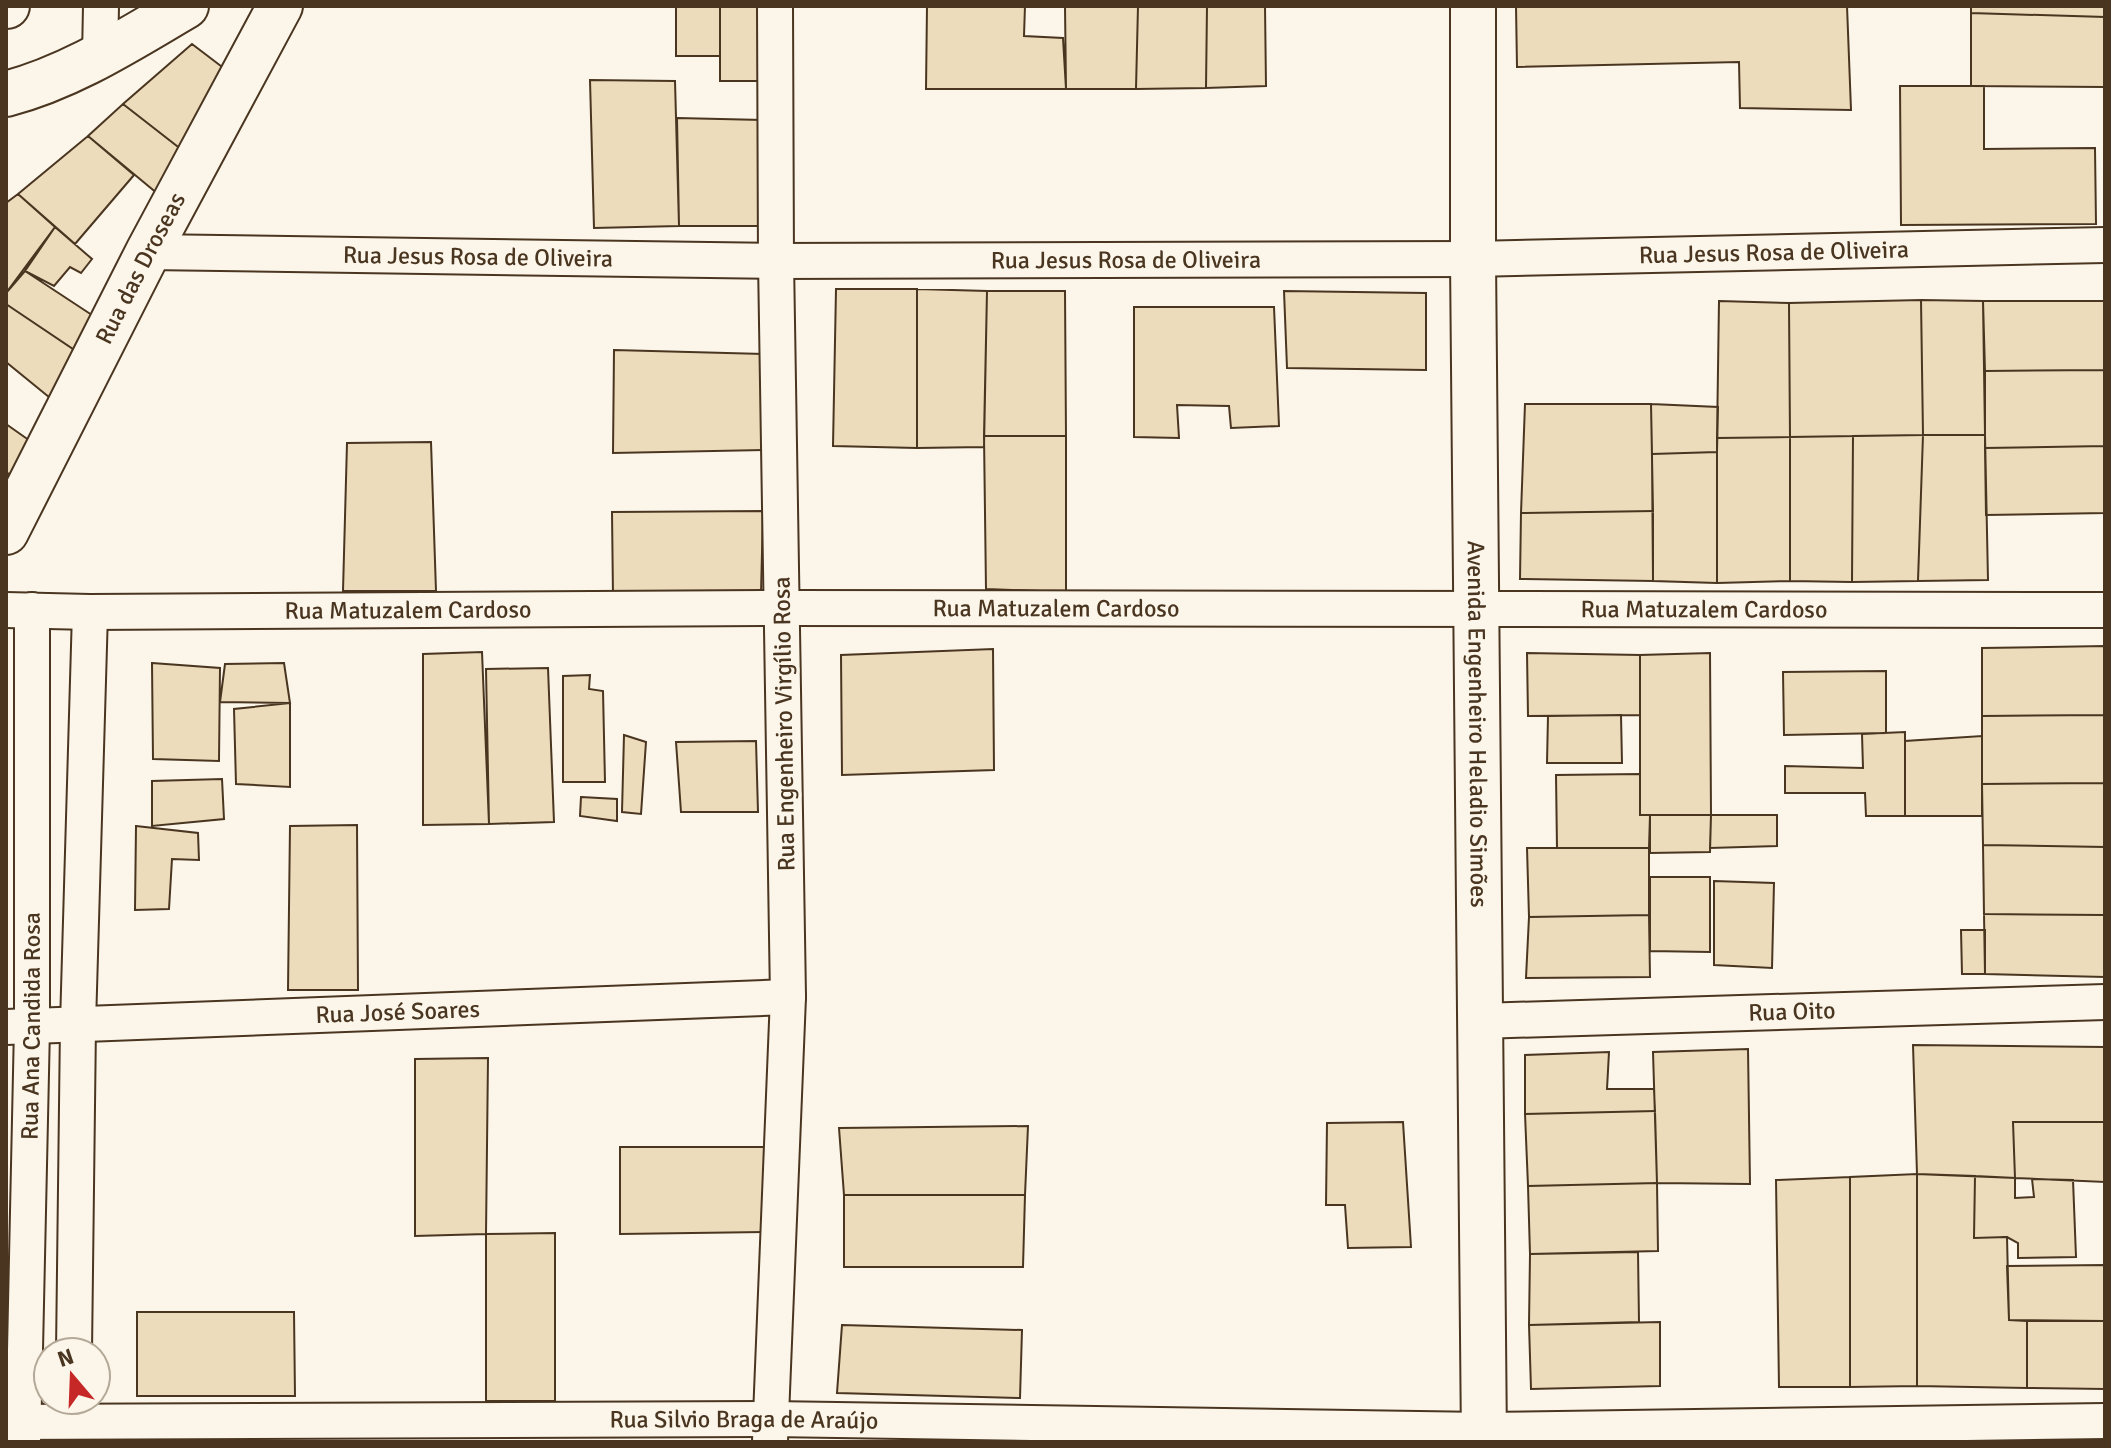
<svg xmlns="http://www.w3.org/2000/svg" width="2111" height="1448" viewBox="0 0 2111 1448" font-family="Signika,sans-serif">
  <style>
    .building { fill: #ecdcbc; stroke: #4a3520; stroke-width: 2 }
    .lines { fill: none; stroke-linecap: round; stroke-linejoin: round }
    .street-casing { stroke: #4a3520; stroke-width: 38 }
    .secondary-casing { stroke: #4a3520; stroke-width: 48 }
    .street { stroke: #fbf6e9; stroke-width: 34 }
    .secondary { stroke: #fbf6e9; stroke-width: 44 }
    .labels { text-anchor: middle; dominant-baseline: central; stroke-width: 6; stroke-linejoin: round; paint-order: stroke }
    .street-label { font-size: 24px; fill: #4a3520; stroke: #fbf6e9 }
  </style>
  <rect width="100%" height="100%" fill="#fbf6e9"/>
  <path class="building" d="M 676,6 L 720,6 L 720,56 L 676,56 Z
    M 720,6 L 764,6 L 764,81 L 720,81 Z
    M 927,6 L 1025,6 L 1024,36 L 1063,38 L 1066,89 L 926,89 Z
    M 1065,6 L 1138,6 L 1136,89 L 1066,89 Z
    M 1138,6 L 1207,6 L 1206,88 L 1136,89 Z
    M 1207,6 L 1265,6 L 1266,86 L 1206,88 Z
    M 1516,6 L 1847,6 L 1851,110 L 1740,108 L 1739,62 L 1517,67 Z
    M 1971,6 L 2105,6 L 2105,17 L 1971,13 Z
    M 1971,13 L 2105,17 L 2105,87 L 1971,86 Z
    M 192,44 L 234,76 L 191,157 L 123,104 Z
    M 590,80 L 675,81 L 679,226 L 594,228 Z
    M 1900,86 L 1984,86 L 1984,149 L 2095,148 L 2096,224 L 1901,225 Z
    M 123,104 L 191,157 L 164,199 L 88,136 Z
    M 677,118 L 763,120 L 761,226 L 679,226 Z
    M 88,136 L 134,175 L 75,244 L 18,194 Z
    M 18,194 L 55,227 L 6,293 L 6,203 Z
    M 55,227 L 92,259 L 81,273 L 70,267 L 54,286 L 25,271 Z
    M 25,271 L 98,319 L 79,353 L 6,304 L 6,293 Z
    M 836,289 L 917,289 L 917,448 L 833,446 Z
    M 917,289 L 987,291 L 984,447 L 917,448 Z
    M 987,291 L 1065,291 L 1066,436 L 984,436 Z
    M 1284,291 L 1426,293 L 1426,370 L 1287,368 Z
    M 1921,300 L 1983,301 L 1985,435 L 1923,435 Z
    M 1921,300 L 1923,435 L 1790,437 L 1789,303 Z
    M 1719,301 L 1789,303 L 1790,437 L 1717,438 Z
    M 1983,301 L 2105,301 L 2105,370 L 1985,371 Z
    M 6,304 L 79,353 L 55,402 L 6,362 Z
    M 1134,307 L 1274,307 L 1279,426 L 1231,428 L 1229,406 L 1177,405 L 1179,438 L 1134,437 Z
    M 614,350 L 767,354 L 765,450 L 613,453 Z
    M 2105,370 L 2105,446 L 1985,448 L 1985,371 Z
    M 1525,404 L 1651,404 L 1653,511 L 1521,513 Z
    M 1651,404 L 1718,407 L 1717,452 L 1652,454 Z
    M 6,424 L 33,443 L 14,477 L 6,472 Z
    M 1923,435 L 1918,581 L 1852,582 L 1853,436 Z
    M 1923,435 L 1985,435 L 1988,580 L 1918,581 Z
    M 984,436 L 1066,436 L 1066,592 L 986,589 Z
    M 1853,436 L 1852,582 L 1790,581 L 1790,437 Z
    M 1790,437 L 1790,581 L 1717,583 L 1717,438 Z
    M 431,442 L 436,591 L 343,591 L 347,443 Z
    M 2105,446 L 2105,513 L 1986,515 L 1985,448 Z
    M 1717,452 L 1717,583 L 1653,581 L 1652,454 Z
    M 763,511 L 761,594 L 613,596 L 612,512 Z
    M 1653,511 L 1653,581 L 1520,579 L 1521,513 Z
    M 2105,646 L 2105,715 L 1982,716 L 1982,648 Z
    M 993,649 L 994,770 L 842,775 L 841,655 Z
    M 482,652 L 489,824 L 423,825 L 423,654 Z
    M 1527,653 L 1640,655 L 1640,715 L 1528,716 Z
    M 1710,653 L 1711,815 L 1640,815 L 1640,655 Z
    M 152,663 L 220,668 L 219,761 L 153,759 Z
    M 284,663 L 290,703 L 220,702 L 225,664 Z
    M 548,668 L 554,822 L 489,824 L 486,669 Z
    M 1886,671 L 1886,733 L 1784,735 L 1783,672 Z
    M 590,675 L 589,689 L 603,691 L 605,782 L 563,782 L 563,676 Z
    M 290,703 L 290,787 L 236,784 L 234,709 Z
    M 1621,715 L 1622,763 L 1547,763 L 1548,716 Z
    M 2105,715 L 2105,783 L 1982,784 L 1982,716 Z
    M 1905,732 L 1905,816 L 1866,816 L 1865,793 L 1785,793 L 1785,766 L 1863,768 L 1862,734 Z
    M 624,735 L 646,742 L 641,814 L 622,812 Z
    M 1982,736 L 1982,816 L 1905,816 L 1905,741 Z
    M 756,741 L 758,812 L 681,812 L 676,742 Z
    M 1640,774 L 1640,815 L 1650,815 L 1649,848 L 1557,848 L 1556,775 Z
    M 222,779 L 224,819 L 152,826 L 152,781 Z
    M 2105,783 L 2105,847 L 1983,845 L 1982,784 Z
    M 581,797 L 617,799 L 617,821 L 580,816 Z
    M 1650,815 L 1711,815 L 1710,852 L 1650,853 Z
    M 1711,815 L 1777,815 L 1777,846 L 1710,848 Z
    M 357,825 L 358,990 L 288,990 L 290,826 Z
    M 136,826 L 198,833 L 199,860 L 172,859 L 169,909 L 135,910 Z
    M 1983,845 L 2105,847 L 2105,915 L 1984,914 Z
    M 1527,848 L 1649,848 L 1649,915 L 1529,917 Z
    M 1650,877 L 1710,877 L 1710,952 L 1650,951 Z
    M 1714,881 L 1774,883 L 1772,968 L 1714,965 Z
    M 1984,914 L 2105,915 L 2105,977 L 1985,974 Z
    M 1649,915 L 1650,977 L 1526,978 L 1529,917 Z
    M 1961,930 L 1985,930 L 1985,974 L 1962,974 Z
    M 1913,1045 L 2105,1047 L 2105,1122 L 2013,1122 L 2015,1178 L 1917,1174 Z
    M 1748,1049 L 1750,1184 L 1657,1183 L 1653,1052 Z
    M 1609,1052 L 1607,1089 L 1654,1089 L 1655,1111 L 1525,1114 L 1525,1055 Z
    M 488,1058 L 486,1234 L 415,1236 L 415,1059 Z
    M 1655,1111 L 1657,1183 L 1528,1186 L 1525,1114 Z
    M 1403,1122 L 1411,1247 L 1348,1248 L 1345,1205 L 1326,1205 L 1327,1123 Z
    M 2013,1122 L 2105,1122 L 2105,1182 L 2015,1178 Z
    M 1028,1126 L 1025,1195 L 844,1195 L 839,1128 Z
    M 620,1147 L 765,1147 L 766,1232 L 620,1234 Z
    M 1917,1174 L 1917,1386 L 1850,1387 L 1850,1177 Z
    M 1917,1174 L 1975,1176 L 1974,1238 L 2007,1237 L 2009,1320 L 2027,1321 L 2027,1388 L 1917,1386 Z
    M 1975,1176 L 2015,1178 L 2015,1198 L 2034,1197 L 2032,1179 L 2073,1180 L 2076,1257 L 2018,1258 L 2018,1243 L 2007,1237 L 1974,1238 Z
    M 1850,1177 L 1850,1387 L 1779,1387 L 1776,1180 Z
    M 1657,1183 L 1658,1251 L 1530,1254 L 1528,1186 Z
    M 844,1195 L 1025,1195 L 1023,1267 L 844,1267 Z
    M 555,1233 L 555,1401 L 486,1401 L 486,1234 Z
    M 1638,1252 L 1639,1322 L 1529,1325 L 1530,1254 Z
    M 2105,1265 L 2105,1321 L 2009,1320 L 2007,1266 Z
    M 137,1312 L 294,1312 L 295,1396 L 137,1396 Z
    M 6,1315 L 20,1315 L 16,1398 L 6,1398 Z
    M 2027,1321 L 2105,1321 L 2105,1389 L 2027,1388 Z
    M 1660,1322 L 1660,1386 L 1531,1389 L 1529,1325 Z
    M 842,1325 L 1022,1330 L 1020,1398 L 837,1393 Z"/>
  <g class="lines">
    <g class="street-casing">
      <g id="street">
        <path d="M 100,57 L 101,6"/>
        <path id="s1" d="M 148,252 L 776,261 L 1473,259 L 2105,245"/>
        <path id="s2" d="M 6,610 L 90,612 L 783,608 L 2105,610"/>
        <path id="s3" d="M 1480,1021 L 2105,1002"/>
        <path id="s4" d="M 6,1027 L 788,997"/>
        <path d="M 74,1352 L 78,1024 L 90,612"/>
        <path id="s5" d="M 6,1422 L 771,1419 L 1484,1430 L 2105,1421"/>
        <path d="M 770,1441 L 788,997 L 776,261 L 775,6"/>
        <path id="s6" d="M 23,1442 L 32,1027 L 32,610"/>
      </g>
    </g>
    <g class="secondary-casing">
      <g id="secondary">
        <path d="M 6,6 L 7,6"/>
        <path id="s7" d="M 1473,6 L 1473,259 L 1484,1442"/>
        <path d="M 6,94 C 71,77 128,40 186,6"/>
        <path id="s8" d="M 6,532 L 148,252 L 280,6"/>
      </g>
    </g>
    <use href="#street" class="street"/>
    <use href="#secondary" class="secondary"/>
  </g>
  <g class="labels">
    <g class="street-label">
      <text stroke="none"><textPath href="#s1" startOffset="1626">Rua Jesus Rosa de Oliveira</textPath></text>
      <text stroke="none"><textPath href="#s1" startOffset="330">Rua Jesus Rosa de Oliveira</textPath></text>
      <text stroke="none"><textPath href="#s1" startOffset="978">Rua Jesus Rosa de Oliveira</textPath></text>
      <text stroke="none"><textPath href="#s8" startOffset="296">Rua das Droseas</textPath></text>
      <text stroke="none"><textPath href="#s2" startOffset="1050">Rua Matuzalem Cardoso</textPath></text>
      <text stroke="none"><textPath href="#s2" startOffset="402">Rua Matuzalem Cardoso</textPath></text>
      <text stroke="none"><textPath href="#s2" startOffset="1698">Rua Matuzalem Cardoso</textPath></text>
      <text transform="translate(784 724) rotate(-91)">Rua Engenheiro Virgílio Rosa</text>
      <text stroke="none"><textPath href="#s7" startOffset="718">Avenida Engenheiro Heladio Simões</textPath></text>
      <text stroke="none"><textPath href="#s4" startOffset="392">Rua José Soares</textPath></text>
      <text stroke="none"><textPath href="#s3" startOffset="312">Rua Oito</textPath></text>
      <text stroke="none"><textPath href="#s6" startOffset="416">Rua Ana Candida Rosa</textPath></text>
      <text stroke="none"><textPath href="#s5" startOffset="738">Rua Silvio Braga de Araújo</textPath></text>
    </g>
  </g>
  <rect width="2111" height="1448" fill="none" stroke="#4a3520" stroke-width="16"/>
  <g transform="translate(72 1376) rotate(341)"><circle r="38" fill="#fbf6e9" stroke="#b4a999" stroke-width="2"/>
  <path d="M0-6L14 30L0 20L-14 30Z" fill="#c62828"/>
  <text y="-12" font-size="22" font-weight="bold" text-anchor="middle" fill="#4a3520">N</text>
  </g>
</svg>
